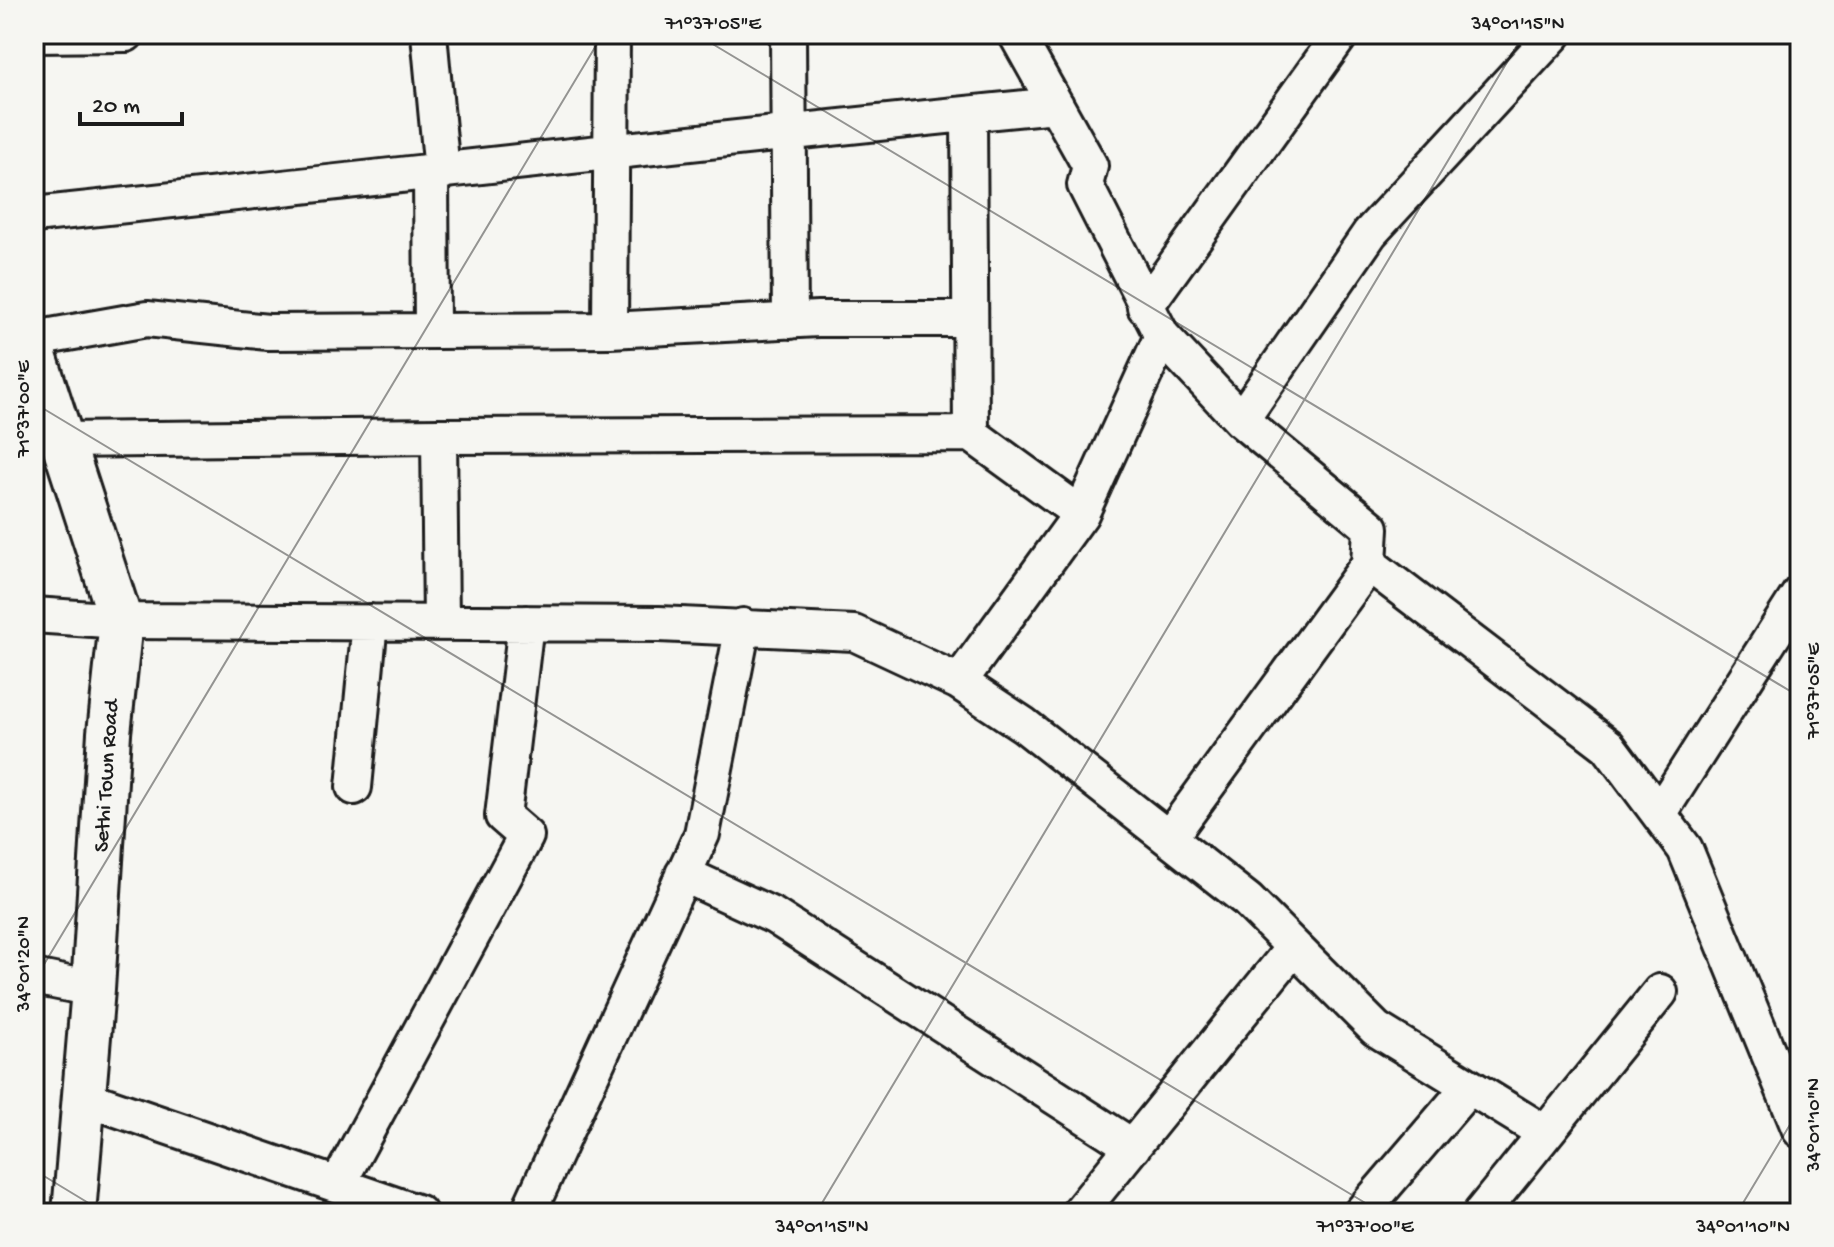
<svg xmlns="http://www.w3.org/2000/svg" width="1834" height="1247" viewBox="0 0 1834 1247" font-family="'Gochi Hand',sans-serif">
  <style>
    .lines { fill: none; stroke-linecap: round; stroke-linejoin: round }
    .minor-casing { stroke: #1c1c1c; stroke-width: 40 }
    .tertiary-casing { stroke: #1c1c1c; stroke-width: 48 }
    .minor { stroke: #f6f6f2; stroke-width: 34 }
    .tertiary { stroke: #f6f6f2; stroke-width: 42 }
    .ticks { fill: none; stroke: #1c1c1c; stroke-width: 2; stroke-opacity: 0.45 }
    .labels { text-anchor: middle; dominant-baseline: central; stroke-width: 6; stroke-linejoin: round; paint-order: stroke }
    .street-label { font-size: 22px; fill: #1c1c1c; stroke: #f6f6f2 }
    .neatline { fill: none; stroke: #1c1c1c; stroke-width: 3 }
    .ticks-label { font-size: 20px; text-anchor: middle; fill: #1c1c1c }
  </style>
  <rect width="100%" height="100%" fill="#f6f6f2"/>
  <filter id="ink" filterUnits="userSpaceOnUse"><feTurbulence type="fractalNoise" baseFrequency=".0125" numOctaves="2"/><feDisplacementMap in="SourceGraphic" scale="16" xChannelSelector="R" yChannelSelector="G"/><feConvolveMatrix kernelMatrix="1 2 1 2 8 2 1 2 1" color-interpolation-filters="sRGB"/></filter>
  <g filter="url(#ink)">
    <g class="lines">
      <g class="minor-casing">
        <path id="minor" d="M 429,34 L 442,172
          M 788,34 L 790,321
          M 34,35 L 126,34
          M 969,114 L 971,434 L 1081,514
          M 431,173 L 432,330
          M 34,215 C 375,179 715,138 1056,105
          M 1145,307 L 1341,34
          M 610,330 L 612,34
          M 1162,336 L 1241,420 L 1371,528 L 1369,564 L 1169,838
          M 34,339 L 147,319 L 268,332 L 610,330 L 818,319 L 969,319
          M 1241,420 L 1370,233 L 1554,34
          M 439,436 L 441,623
          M 61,440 L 439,436 L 971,434
          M 1369,564 L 1608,746 L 1685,849 L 1800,1130
          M 34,615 L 121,621 L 659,624 L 854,633 L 959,682 L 1024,725 L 1247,900 L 1376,1029 L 1545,1133
          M 959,682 L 1081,514 L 1162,336 L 1085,185 L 1090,166 L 1016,34
          M 354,787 L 370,622
          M 1659,814 L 1800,593
          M 683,874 L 774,916 L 1133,1147
          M 34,977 L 93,989
          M 82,1097 L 419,1213
          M 338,1184 L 526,836 L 503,816 L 526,623
          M 528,1213 L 702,834 L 743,626
          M 1079,1213 L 1294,947
          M 1361,1213 L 1469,1087
          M 1481,1213 L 1660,992"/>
      </g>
      <g class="tertiary-casing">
        <path id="tertiary" d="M 34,353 L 121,621 L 109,733 L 93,989 L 74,1213"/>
      </g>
      <use href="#minor" class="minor"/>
      <use href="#tertiary" class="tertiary"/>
    </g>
  </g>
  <path class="ticks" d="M 696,34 L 1800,697M 34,403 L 1382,1213M 34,981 L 603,34M 34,1170 L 105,1213M 816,1213 L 1524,34M 1737,1213 L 1800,1108"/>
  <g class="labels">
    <g class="street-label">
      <text transform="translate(108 776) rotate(-86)">Sethi Town Road</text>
    </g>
  </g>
  <rect width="1834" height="1247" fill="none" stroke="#f6f6f2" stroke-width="88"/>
  <path d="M80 112v12h102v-12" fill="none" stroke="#1c1c1c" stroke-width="4"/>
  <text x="92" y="112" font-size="24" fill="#1c1c1c" stroke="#f6f6f2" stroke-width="6" paint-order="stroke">20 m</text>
  <rect x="44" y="44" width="1746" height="1159" class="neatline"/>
  <g class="ticks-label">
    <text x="713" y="29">71°37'05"E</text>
    <text x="1518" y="29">34°01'15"N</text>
    <text transform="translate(22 409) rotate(-90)" y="7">71°37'00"E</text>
    <text transform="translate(1812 691) rotate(-90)" y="7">71°37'05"E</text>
    <text transform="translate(22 964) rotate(-90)" y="7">34°01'20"N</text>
    <text transform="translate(1812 1125) rotate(-90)" y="7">34°01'10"N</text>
    <text x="822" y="1232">34°01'15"N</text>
    <text x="1365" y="1232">71°37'00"E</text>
    <text x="1743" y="1232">34°01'10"N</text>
  </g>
</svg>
